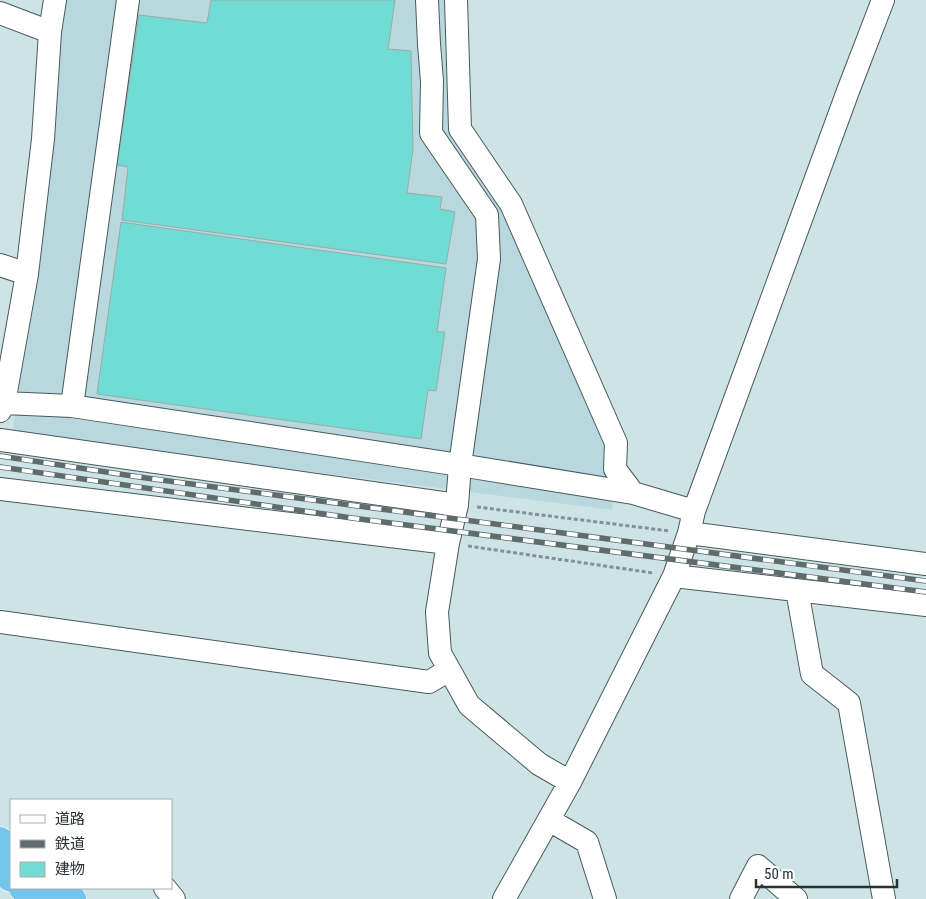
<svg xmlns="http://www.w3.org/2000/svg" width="926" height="899" viewBox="0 0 926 899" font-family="'Roboto Condensed','Noto Sans JP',sans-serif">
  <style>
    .built { fill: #b9d8dd }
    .building { fill: #70dcd3; stroke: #97aca9 }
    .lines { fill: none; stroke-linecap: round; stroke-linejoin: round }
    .minor-casing { stroke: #485a5d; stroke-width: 24 }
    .highway-casing { stroke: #fff; stroke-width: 29 }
    .path { stroke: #829294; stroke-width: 3; stroke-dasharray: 4 2.5; stroke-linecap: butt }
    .minor { stroke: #fff; stroke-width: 22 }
    .highway { stroke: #73c5ec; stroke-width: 28 }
    .rail-casing { stroke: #5f6c6d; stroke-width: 5.5 }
    .rail { stroke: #fff; stroke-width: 4; stroke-dasharray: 11; stroke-linecap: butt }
  </style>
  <rect width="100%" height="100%" fill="#cde3e6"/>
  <path class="built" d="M 63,0 L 448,0 L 455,133 L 460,150 L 500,199 L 609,453 L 613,510 L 12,434 L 46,214 Z"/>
  <path class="building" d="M 211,0 L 395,0 L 388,49 L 411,51 L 413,149 L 407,193 L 442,197 L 440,209 L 455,212 L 446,264 L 122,220 L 128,167 L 117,165 L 139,15 L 207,23 Z
    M 121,222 L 446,268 L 437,332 L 445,332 L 436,391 L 428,390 L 421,439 L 97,394 Z"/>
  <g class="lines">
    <g class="minor-casing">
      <path id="minor" d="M 427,0 L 429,44 L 432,81 L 431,133 L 487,215 L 489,259 L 460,465 L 457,505 L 448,543 L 437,612 L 440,653 L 469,705 L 539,764 L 570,782
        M 456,0 L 460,129 L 511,204 L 616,443 L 615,469 L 633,493 L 694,511
        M 0,13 L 50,32
        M 0,265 L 27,274
        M 4,403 L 72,406 L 460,465 L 633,493
        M 72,406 L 128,0
        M 0,411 L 4,403 L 27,274 L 43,139 L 50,32 L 55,0
        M 0,440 L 457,505
        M 0,489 L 448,543
        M 689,533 L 926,564
        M 674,576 L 926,605
        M 797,590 L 812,674 L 849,703 L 884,899
        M 0,622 L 429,682 L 449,670
        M 549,820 L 587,842 L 605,899
        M 165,888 L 174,899
        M 504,899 L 570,782 L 674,576 L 689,533 L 694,511 L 848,91 L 883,0
        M 741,899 L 758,866 L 796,899"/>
    </g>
    <g class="highway-casing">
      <path id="highway" d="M 0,841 L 11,850
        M 0,869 L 11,878
        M 23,888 L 37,899
        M 58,888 L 72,899"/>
    </g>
    <path class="path" d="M 477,507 L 670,531
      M 468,546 L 653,573"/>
    <use href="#minor" class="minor"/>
    <use href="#highway" class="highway"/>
    <g class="rail-casing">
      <path id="rail" d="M 0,456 L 146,478 L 926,581
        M 0,467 L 352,518 L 926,592"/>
    </g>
    <use href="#rail" class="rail"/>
  </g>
  <rect x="10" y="799" width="162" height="90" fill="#ffffff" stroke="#aaadad"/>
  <rect x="20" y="815" width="25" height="8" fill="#ffffff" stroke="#aaadad"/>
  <text x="55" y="824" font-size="15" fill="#2a3233">道路</text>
  <rect x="20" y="840" width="25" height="8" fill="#5f6c6d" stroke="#aaadad"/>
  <text x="55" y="849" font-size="15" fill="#2a3233">鉄道</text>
  <rect x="20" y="862" width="25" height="15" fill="#70dcd3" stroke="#aaadad"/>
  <text x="55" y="874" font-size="15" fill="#2a3233">建物</text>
  <path d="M756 879v8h141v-8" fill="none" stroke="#2a3233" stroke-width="2.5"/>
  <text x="764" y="879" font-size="15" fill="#2a3233" stroke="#ffffff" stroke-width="4" paint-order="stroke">50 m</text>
</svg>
